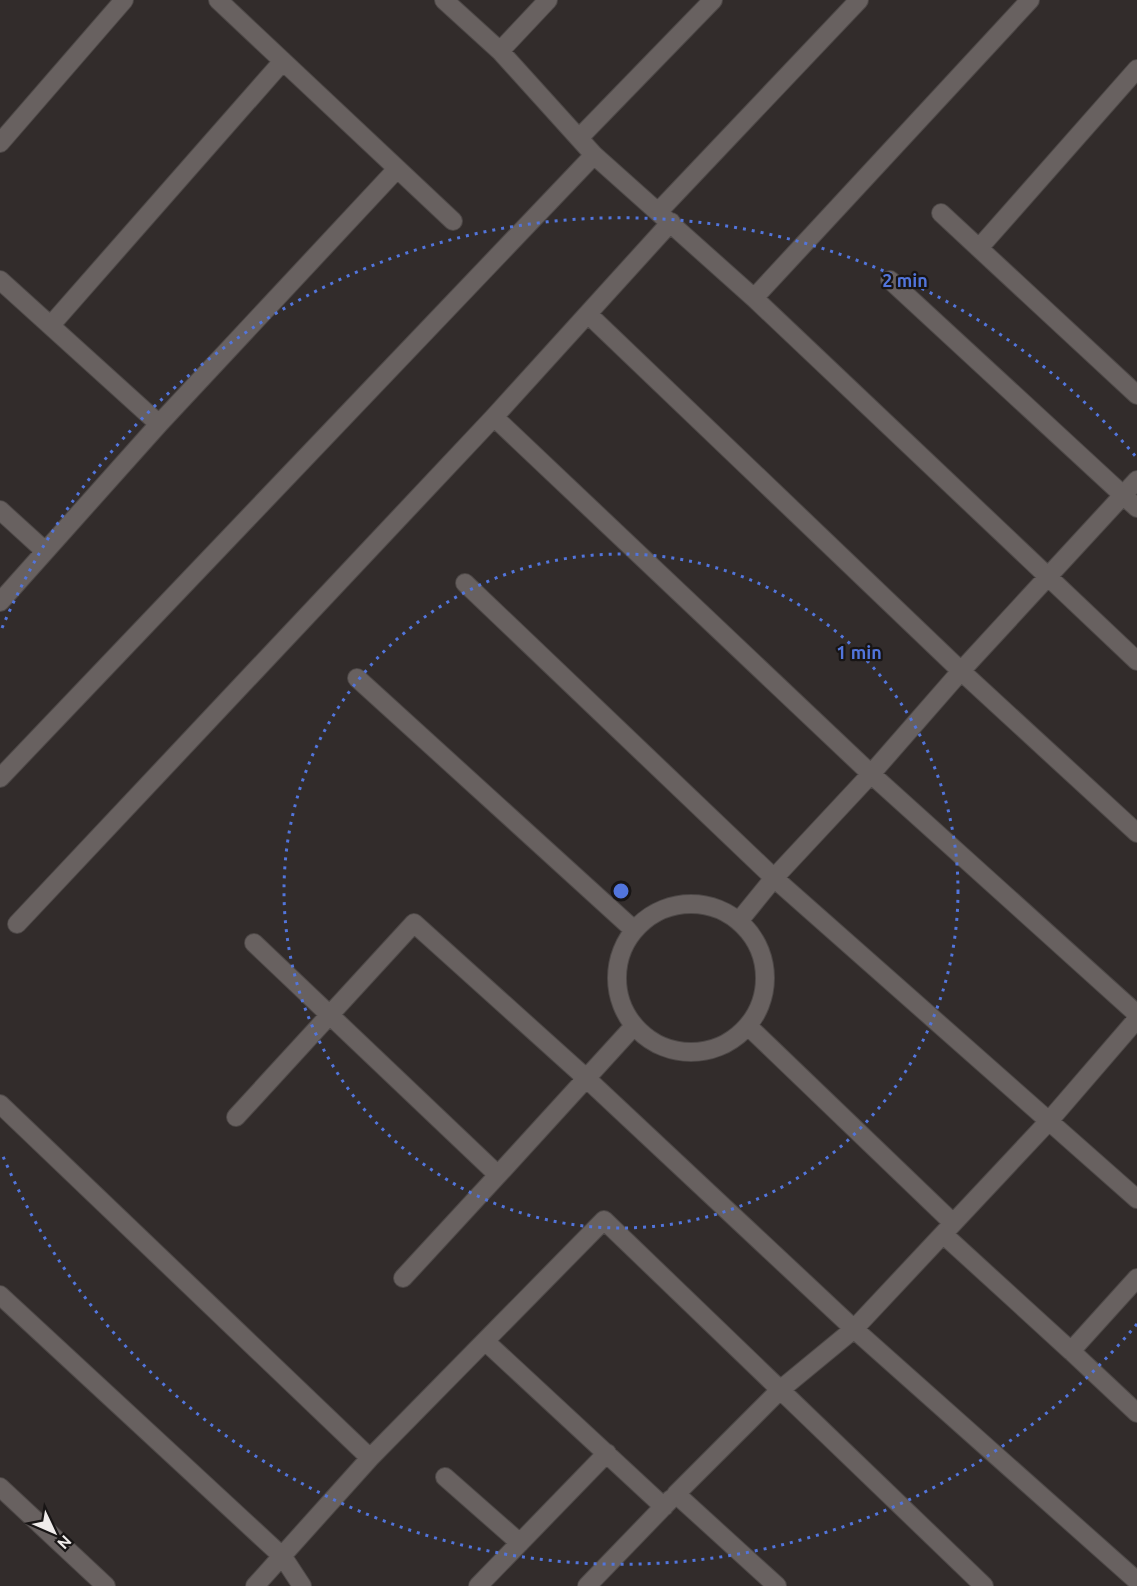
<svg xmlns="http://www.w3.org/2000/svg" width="1137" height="1586" viewBox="0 0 1137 1586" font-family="Ubuntu,sans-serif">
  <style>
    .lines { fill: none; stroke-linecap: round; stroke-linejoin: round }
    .minor-casing { stroke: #4d4847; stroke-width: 20 }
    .minor { stroke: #686160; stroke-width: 18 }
    .ring { fill: none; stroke: #5275dc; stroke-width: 3; stroke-dasharray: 3 6 }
    .centre { fill: #5275dc; stroke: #181515; stroke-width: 3 }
    .ring-label { font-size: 18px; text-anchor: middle; font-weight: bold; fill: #5275dc; stroke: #181515; stroke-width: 4.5; stroke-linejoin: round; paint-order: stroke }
  </style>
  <rect width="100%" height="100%" fill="#322c2b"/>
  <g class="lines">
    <g class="minor-casing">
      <path id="minor" d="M 218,0 L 453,221
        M 444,0 L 500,51 L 594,155 L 754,298 L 1137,661
        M 500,51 L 548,0
        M 579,138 L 713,0
        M 0,143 L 124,0
        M 659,211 L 859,0
        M 941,213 L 1137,395
        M 979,248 L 1137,69
        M 0,280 L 159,424
        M 890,280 L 1137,508
        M 754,298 L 1030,0
        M 589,315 L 961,671 L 1137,833
        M 51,325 L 283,61
        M 494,417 L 871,774 L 1137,1014
        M 0,510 L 45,551
        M 465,583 L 774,878 L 1137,1199
        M 0,602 L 159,424 L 396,170
        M 357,678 L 634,930
        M 0,778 L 594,155
        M617 978a74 74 0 1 1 148 0a74 74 0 1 1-148 0Z
        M 739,921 L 774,878 L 871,774 L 961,671 L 1137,480
        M 17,924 L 494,417 L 671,222
        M 254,943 L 498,1175 L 634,1026
        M 748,1026 L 953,1223
        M 0,1104 L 370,1458
        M 236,1117 L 414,923 L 586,1078 L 854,1329 L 1137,1581
        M 943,1234 L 1071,1351
        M 403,1278 L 498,1175
        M 1137,1278 L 1071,1351 L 1137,1413
        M 0,1295 L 283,1557 L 302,1586
        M 485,1341 L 664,1507
        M 445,1477 L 520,1543
        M 0,1487 L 106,1586
        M 255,1586 L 370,1458 L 604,1220 L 984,1586
        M 478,1586 L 607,1453
        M 587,1586 L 671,1499
        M 777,1586 L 676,1494 L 780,1390 L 854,1329 L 1049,1121 L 1137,1019"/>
    </g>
    <use href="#minor" class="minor"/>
  </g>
  <g class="ring">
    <circle cx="621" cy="891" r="337"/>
    <path d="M1137 1324A673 673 0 0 1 2 1154M2 628A673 673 0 0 1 1137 458"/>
  </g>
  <circle cx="621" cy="891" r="9" class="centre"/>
  <g class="ring-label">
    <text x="905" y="287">2 min</text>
    <text x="859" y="659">1 min</text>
  </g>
  <g transform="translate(54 1532) rotate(134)" stroke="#181515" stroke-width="4.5" paint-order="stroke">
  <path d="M0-4.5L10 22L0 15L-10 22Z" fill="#efebea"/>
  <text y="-9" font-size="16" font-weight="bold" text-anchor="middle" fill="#efebea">N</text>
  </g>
</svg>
